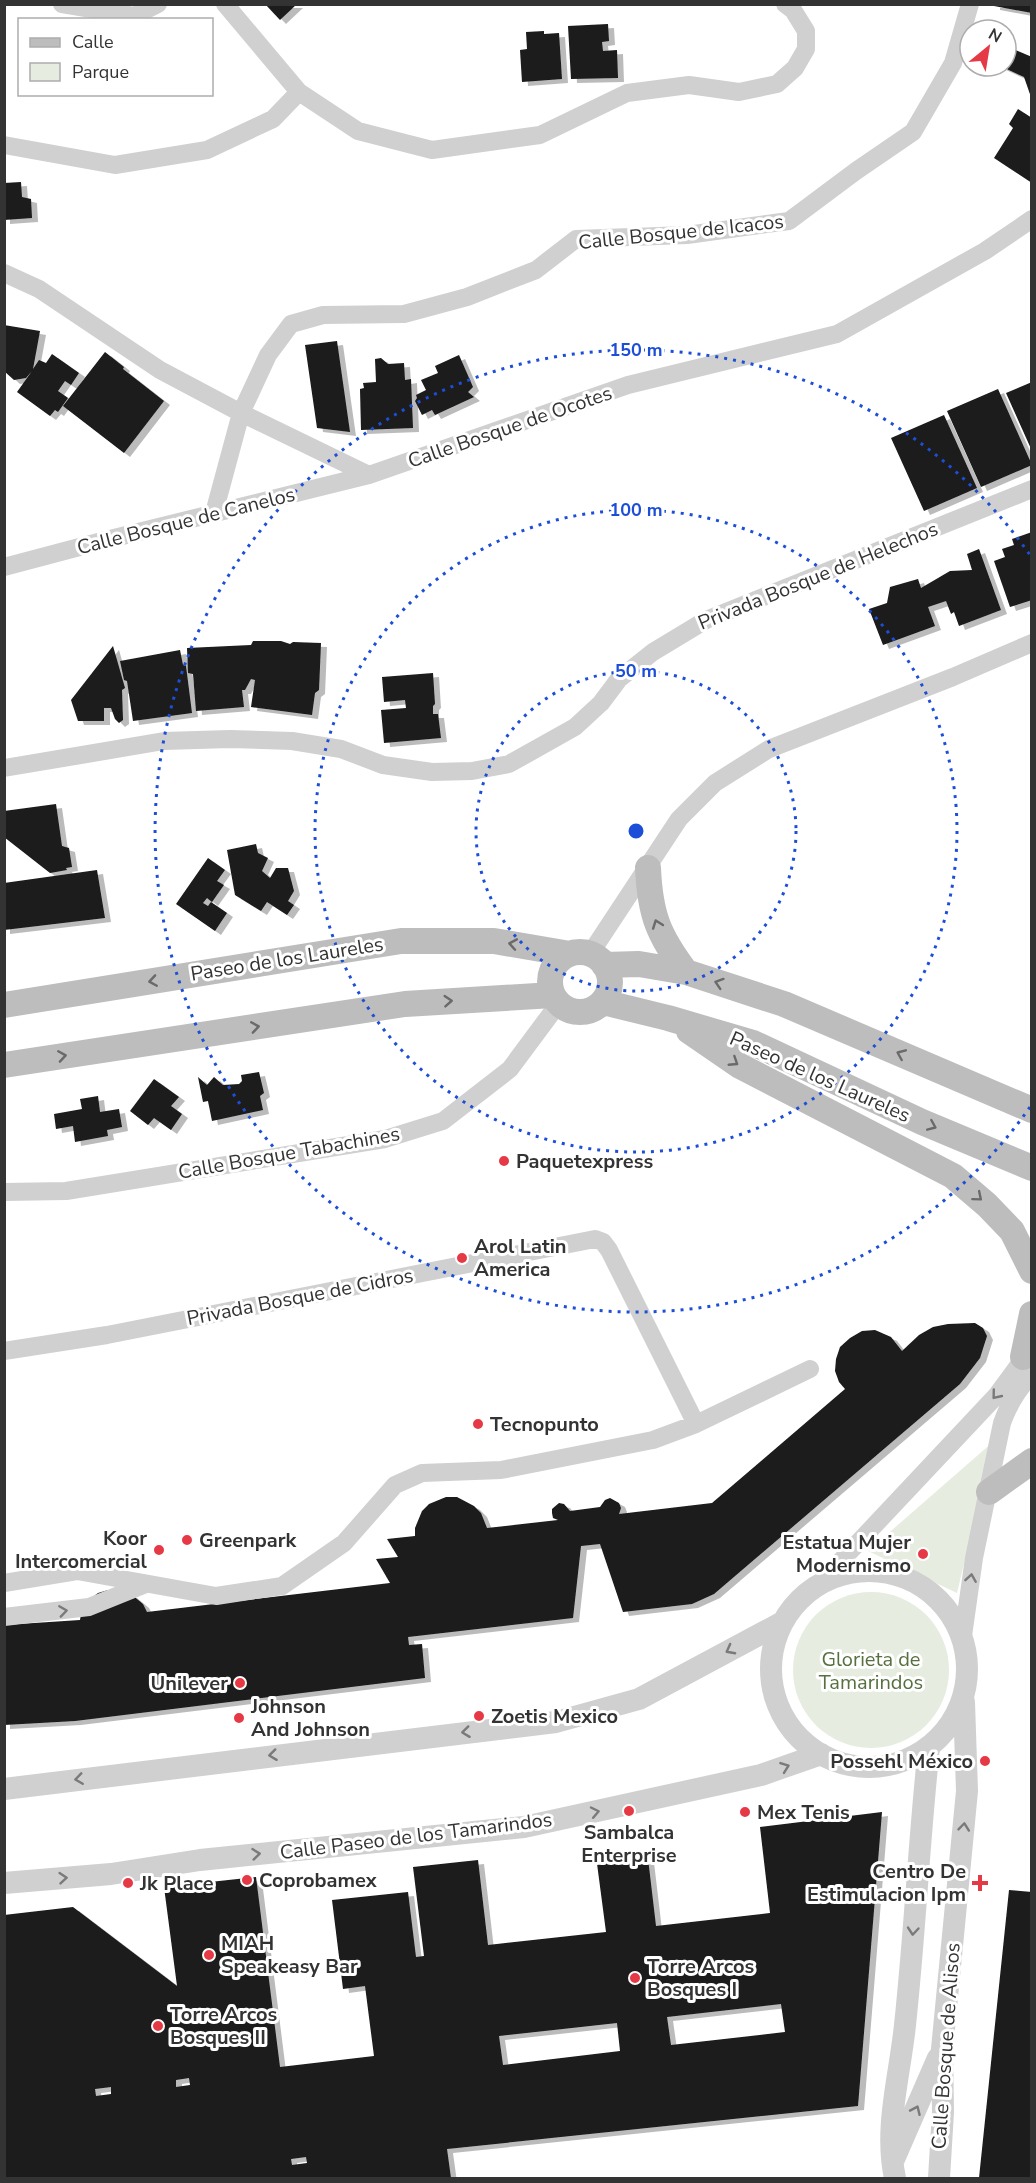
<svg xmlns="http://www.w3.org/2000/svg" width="1036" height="2183" viewBox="0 0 1036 2183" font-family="'Nunito Sans',sans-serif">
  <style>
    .green { fill: #e6ecdf }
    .building { fill: #1a1a1a; fill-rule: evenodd; filter: url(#shadow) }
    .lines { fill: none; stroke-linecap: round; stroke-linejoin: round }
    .minor { stroke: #d0d0d0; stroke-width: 18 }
    .tertiary { stroke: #d0d0d0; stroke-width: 22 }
    .secondary { stroke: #bdbdbd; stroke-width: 26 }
    .oneway { stroke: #6a6a6a }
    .oneway2 { stroke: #7a7a7a }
    .ring { fill: none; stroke: #1d4ed8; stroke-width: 3; stroke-dasharray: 3 6 }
    .poi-dot { fill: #e63946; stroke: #fff; stroke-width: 2 }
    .labels { text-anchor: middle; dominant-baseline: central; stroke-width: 6; stroke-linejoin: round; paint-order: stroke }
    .street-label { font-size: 20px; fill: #333; stroke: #fff }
    .poi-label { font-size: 20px; font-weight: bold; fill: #333; stroke: #fff; text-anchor: start }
    .park-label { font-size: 20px; fill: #56703f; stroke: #fff }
    .centre { fill: #1d4ed8; stroke: #fff; stroke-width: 3 }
    .ring-label { font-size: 18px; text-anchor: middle; font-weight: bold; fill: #1d4ed8; stroke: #fff; stroke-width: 6; stroke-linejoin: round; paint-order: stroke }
  </style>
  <defs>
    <filter id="shadow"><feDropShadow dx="6" dy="4" stdDeviation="0" flood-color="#0004"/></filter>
  </defs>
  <rect width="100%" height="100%" fill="#fff"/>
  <path class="green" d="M 993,1442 L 957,1593 L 868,1551 Z
    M793 1670a78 78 0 1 1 156 0a78 78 0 1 1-156 0Z"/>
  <path class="building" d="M 265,4 L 297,4 L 280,20 Z
    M 994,4 L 1032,4 L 1032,13 L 994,6 Z
    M 608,24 L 609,41 L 602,42 L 603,51 L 617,50 L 618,78 L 571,79 L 568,26 Z
    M 544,31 L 544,34 L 559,33 L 562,79 L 522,82 L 520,50 L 527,49 L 526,32 Z
    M 1006,46 L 1032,57 L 1032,100 L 1024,77 L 1000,66 L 1006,66 Z
    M 1018,109 L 1032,118 L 1032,183 L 994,158 L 1013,128 L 1009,124 Z
    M 21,182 L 22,197 L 31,199 L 32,218 L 4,220 L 4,183 Z
    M 4,325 L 40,331 L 33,369 L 39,360 L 46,363 L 52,354 L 79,373 L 71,385 L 65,381 L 58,391 L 68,398 L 58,412 L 55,410 L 50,416 L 17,392 L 32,371 L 26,378 L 14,380 L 4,371 Z
    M 337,341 L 350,432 L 317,428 L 305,345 Z
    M 105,352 L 124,367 L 123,369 L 164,401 L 124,453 L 63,406 Z
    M 459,355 L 473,387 L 468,392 L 474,397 L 435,415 L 432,410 L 422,415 L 415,401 L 417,398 L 416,395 L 426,390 L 421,380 L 438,373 L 435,366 Z
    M 381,358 L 388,364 L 404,363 L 405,380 L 411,379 L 413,428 L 361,430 L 360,389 L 364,388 L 363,383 L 376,382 L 375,359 Z
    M 1032,382 L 1032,451 L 1006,393 Z
    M 998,389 L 1032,465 L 981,487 L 947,411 Z
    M 944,415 L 977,488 L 924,511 L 891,438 Z
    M 1032,532 L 1032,600 L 1010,607 L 994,561 L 1005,557 L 1002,549 L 1014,545 L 1012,539 Z
    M 979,549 L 1001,610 L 959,626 L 954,612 L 951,614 L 946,601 L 928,607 L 935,626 L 883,645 L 869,609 L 887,603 L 890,587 L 918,579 L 921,588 L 950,571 L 972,570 L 967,554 Z
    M 253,641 L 281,641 L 290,644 L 293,642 L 321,643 L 319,690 L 315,693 L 312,715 L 251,707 L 255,680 L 251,679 L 245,690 L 242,690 L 244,707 L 196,711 L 193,674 L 188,673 L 187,648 L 251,645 Z
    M 113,646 L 125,688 L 122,690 L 123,720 L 119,723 L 115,719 L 111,708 L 104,708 L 104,721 L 78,721 L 71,700 Z
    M 180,650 L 183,665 L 186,666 L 192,713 L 133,721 L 127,681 L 124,680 L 120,661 Z
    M 433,673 L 435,704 L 433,706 L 433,714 L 438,714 L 441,738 L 384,743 L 381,710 L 406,708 L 405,700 L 384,702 L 382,677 Z
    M 56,804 L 62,846 L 69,848 L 72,867 L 66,868 L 67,870 L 50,873 L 4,837 L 4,811 Z
    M 256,844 L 258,853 L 268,858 L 262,871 L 270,878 L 276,868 L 288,868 L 294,891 L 288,901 L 294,905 L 287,915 L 267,902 L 261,911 L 235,895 L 227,850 Z
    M 208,858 L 225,870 L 217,881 L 224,885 L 212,902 L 207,898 L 203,903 L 208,906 L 211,902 L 227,913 L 215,931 L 176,904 Z
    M 97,870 L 105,918 L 4,930 L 4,883 Z
    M 259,1072 L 264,1093 L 260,1096 L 263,1110 L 212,1121 L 208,1101 L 203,1102 L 198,1077 L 207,1085 L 214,1077 L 223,1085 L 239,1084 L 242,1081 L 241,1075 Z
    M 154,1079 L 179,1097 L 171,1106 L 182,1114 L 171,1130 L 154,1118 L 148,1125 L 130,1111 Z
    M 98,1096 L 100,1112 L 119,1109 L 122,1127 L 107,1130 L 108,1136 L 75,1142 L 73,1126 L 56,1129 L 54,1114 L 82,1109 L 80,1099 Z
    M 975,1323 L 983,1328 L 987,1336 L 980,1358 L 960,1384 L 714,1594 L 692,1604 L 623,1612 L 600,1544 L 581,1546 L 573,1618 L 408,1637 L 409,1645 L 422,1644 L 425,1678 L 75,1721 L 4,1725 L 4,1625 L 80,1620 L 81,1614 L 90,1599 L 98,1593 L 108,1590 L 131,1594 L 143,1604 L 147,1612 L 390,1583 L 376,1559 L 398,1557 L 387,1539 L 415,1536 L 415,1528 L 422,1511 L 429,1504 L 446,1497 L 457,1497 L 474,1506 L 481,1513 L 487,1528 L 558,1520 L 553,1518 L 552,1513 L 552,1509 L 559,1503 L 564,1504 L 570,1511 L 600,1507 L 605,1500 L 610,1498 L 619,1503 L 621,1508 L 619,1514 L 712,1503 L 845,1389 L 839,1382 L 835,1371 L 836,1359 L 840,1347 L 850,1338 L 862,1331 L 875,1330 L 891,1337 L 902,1351 L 919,1335 L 933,1327 L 948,1324 Z
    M 882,1812 L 858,2106 L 447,2149 L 451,2178 L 4,2178 L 4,1915 L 73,1907 L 177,1986 L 164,1887 L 256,1877 L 280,2067 L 374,2056 L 365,1986 L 343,1989 L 332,1900 L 408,1892 L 416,1957 L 424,1956 L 413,1867 L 478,1860 L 488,1945 L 606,1932 L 596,1856 L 647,1850 L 656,1926 L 770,1913 L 760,1827 ZM 781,2004 L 785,2032 L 671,2045 L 667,2017 ZM 617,2023 L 620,2051 L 503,2065 L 499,2036 ZM 189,2078 L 190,2085 L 176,2087 L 176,2080 ZM 111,2087 L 111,2094 L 96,2096 L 95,2089 ZM 306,2157 L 307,2163 L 292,2165 L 291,2159 Z
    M 1009,1890 L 1032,1892 L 1032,2178 L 979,2178 Z"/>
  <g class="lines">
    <path class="minor" d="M 62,4 L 134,16 L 158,4
      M 225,4 L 299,92 L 358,131 L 432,150 L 540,135 L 627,93 L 689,85 L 739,92 L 777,84 L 795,68 L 806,49 L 806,31 L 793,10 L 785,4
      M 4,145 L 115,165 L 207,150 L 273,119 L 299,92
      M 4,273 L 39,289 L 160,370 L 241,413 L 369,475 L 628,385 L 837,334 L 985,251 L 1032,219
      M 214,513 L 241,413 L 268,355 L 291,324 L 323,315 L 404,314 L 467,297 L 536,270 L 576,239 L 687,235 L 789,221 L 856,171 L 913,132 L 953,63 L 970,4
      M 4,567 L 106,540 L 369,475
      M 4,768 L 164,741 L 230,739 L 292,741 L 341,749 L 383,765 L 432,772 L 472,771 L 509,764 L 575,727 L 601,703 L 619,679 L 653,652 L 706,620 L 1032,489
      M 590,954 L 679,819 L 715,783 L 769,749 L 953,677 L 1032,643
      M 4,1192 L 66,1191 L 385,1139 L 443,1121 L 510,1069 L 559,1003
      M 4,1351 L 107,1335 L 595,1239 L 603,1242 L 609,1250 L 696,1424
      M 822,1581 L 996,1396 L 1030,1350
      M 4,1583 L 77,1571 L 216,1596 L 282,1586 L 344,1543 L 395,1485 L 422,1473 L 501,1470 L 653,1440 L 696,1424 L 810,1369
      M 4,1617 L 89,1607 L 146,1584
      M 963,1636 L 974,1558 L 1002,1423 C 1009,1404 1017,1389 1032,1375"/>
    <path class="tertiary" d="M771 1669a98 98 0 1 1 196 0a98 98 0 1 1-196 0Z
      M 4,1789 L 556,1722 L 639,1699 L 781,1623
      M 4,1883 L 111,1874 L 200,1860 L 524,1827 L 761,1775 L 821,1754
      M 894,2159 L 938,2058
      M 895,2178 C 884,2128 900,2075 905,2025 C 915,1932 919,1839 929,1747
      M 939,2178 L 943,2112 L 942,2049 L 967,1791 L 964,1702"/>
    <path class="secondary" d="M 648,868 C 650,914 658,935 686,972
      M550 982a30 30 0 1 1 60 0a30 30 0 1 1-60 0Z
      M 604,965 L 639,964 L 686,972 L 784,1004 L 1032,1110
      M 603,1002 L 668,1018 L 753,1043 L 922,1122 L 1032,1168
      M 4,1005 L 401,941 L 494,941 L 570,954
      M 689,1031 L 740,1066 L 953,1176 L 987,1205 L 1012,1231 L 1032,1271
      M 4,1065 L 405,1004 L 553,995
      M 1023,1357 L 1032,1314
      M 989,1492 L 1032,1461"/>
  </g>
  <defs><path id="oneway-chevron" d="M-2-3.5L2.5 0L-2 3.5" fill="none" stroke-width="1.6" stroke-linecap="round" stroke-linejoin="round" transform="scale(1.5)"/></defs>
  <g class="oneway">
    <use href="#oneway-chevron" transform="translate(657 924) rotate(-110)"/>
    <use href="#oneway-chevron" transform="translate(513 944) rotate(-170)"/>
    <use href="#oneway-chevron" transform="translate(153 981) rotate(171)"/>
    <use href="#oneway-chevron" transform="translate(719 983) rotate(-162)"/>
    <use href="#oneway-chevron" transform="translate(448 1001) rotate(-4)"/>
    <use href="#oneway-chevron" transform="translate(255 1027) rotate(-9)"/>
    <use href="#oneway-chevron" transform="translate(901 1054) rotate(-157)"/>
    <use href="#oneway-chevron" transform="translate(62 1056) rotate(-9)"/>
    <use href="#oneway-chevron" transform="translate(734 1062) rotate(33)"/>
    <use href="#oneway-chevron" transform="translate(932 1126) rotate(23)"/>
    <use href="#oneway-chevron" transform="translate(978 1197) rotate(40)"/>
  </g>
  <g class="oneway2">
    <use href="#oneway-chevron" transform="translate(996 1395) rotate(129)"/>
    <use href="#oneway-chevron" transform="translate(971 1578) rotate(-81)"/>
    <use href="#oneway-chevron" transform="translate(63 1611) rotate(-8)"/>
    <use href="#oneway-chevron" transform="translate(730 1650) rotate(152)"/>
    <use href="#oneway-chevron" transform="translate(466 1732) rotate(173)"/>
    <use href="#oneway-chevron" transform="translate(273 1755) rotate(173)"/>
    <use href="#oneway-chevron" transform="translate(785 1767) rotate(-20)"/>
    <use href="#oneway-chevron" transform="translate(79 1779) rotate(172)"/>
    <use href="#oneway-chevron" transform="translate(595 1812) rotate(-12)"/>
    <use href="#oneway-chevron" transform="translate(964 1827) rotate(-84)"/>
    <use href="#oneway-chevron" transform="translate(256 1854) rotate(-6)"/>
    <use href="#oneway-chevron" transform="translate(63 1878) rotate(-5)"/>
    <use href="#oneway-chevron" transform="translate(913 1931) rotate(95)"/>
    <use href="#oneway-chevron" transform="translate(916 2110) rotate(-66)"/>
  </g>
  <g class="ring">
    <circle cx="636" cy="831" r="160"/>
    <circle cx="636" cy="831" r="321"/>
    <path d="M1030 1107A481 481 0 1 1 1030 555"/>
  </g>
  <g class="poi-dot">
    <circle cx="504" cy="1161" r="6"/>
    <circle cx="462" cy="1258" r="6"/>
    <circle cx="478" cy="1424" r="6"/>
    <circle cx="187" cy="1540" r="6"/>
    <circle cx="159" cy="1550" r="6"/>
    <circle cx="923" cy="1554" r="6"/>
    <circle cx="240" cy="1683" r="6"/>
    <circle cx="479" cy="1716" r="6"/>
    <circle cx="239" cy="1718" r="6"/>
    <circle cx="985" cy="1761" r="6"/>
    <circle cx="629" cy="1811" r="6"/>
    <circle cx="745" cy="1812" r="6"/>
    <circle cx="247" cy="1880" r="6"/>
    <circle cx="128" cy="1883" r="6"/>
    <path d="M977 1874h6v6h6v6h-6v6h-6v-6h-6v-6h6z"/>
    <circle cx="209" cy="1955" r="6"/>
    <circle cx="635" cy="1978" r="6"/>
    <circle cx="158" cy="2026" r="6"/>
  </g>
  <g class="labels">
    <g class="street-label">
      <text transform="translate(681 232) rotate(-6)">Calle Bosque de Icacos</text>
      <text transform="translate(510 427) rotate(-19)">Calle Bosque de Ocotes</text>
      <text transform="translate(186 521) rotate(-14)">Calle Bosque de Canelos</text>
      <text transform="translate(818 576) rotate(-22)">Privada Bosque de Helechos</text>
      <text transform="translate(287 959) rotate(-9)">Paseo de los Laureles</text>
      <text transform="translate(820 1077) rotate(24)">Paseo de los Laureles</text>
      <text transform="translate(289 1153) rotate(-10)">Calle Bosque Tabachines</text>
      <text transform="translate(300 1297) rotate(-11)">Privada Bosque de Cidros</text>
      <text transform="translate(416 1836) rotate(-7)">Calle Paseo de los Tamarindos</text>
      <text transform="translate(946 2046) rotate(-86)">Calle Bosque de Alisos</text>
    </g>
    <g class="poi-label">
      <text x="516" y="1161">Paquetexpress</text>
      <text x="474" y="1246">Arol Latin<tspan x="474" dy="23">America</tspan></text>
      <text x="490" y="1424">Tecnopunto</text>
      <text x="147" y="1538" text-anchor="end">Koor<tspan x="147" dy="23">Intercomercial</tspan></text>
      <text x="199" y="1540">Greenpark</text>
      <text x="911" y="1542" text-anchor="end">Estatua Mujer<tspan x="911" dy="23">Modernismo</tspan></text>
      <text x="228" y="1683" text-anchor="end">Unilever</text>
      <text x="251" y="1706">Johnson<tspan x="251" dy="23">And Johnson</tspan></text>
      <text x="491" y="1716">Zoetis Mexico</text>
      <text x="973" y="1761" text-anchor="end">Possehl México</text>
      <text x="757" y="1812">Mex Tenis</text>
      <text x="629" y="1832" text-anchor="middle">Sambalca<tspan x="629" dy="23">Enterprise</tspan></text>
      <text x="966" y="1871" text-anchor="end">Centro De<tspan x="966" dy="23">Estimulacion Ipm</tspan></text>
      <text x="259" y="1880">Coprobamex</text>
      <text x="140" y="1883">Jk Place</text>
      <text x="221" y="1943">MIAH<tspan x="221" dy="23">Speakeasy Bar</tspan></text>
      <text x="647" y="1966">Torre Arcos<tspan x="647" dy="23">Bosques I</tspan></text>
      <text x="170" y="2014">Torre Arcos<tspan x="170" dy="23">Bosques II</tspan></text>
    </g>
    <g class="park-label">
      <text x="871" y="1659">Glorieta de<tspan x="871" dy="23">Tamarindos</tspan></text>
    </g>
  </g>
  <circle cx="636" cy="831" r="9" class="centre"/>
  <g class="ring-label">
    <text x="636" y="356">150 m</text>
    <text x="636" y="516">100 m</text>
    <text x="636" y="677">50 m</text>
  </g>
  <rect width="1036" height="2183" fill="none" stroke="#333333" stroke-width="12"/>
  <rect x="18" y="18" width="195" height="78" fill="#ffffff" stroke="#adadad" stroke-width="1.5"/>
  <rect x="30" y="38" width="30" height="9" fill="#bdbdbd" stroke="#adadad" stroke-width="1.5"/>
  <text x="72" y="48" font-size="18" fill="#333333">Calle</text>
  <rect x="30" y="63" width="30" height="18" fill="#e6ecdf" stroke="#adadad" stroke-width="1.5"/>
  <text x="72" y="78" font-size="18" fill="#333333">Parque</text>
  <g transform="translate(988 48) rotate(30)"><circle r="28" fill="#ffffff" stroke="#adadad" stroke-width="1.5"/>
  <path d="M0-4.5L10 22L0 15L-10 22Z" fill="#e63946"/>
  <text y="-9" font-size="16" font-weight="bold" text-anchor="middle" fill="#333333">N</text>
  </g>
</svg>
